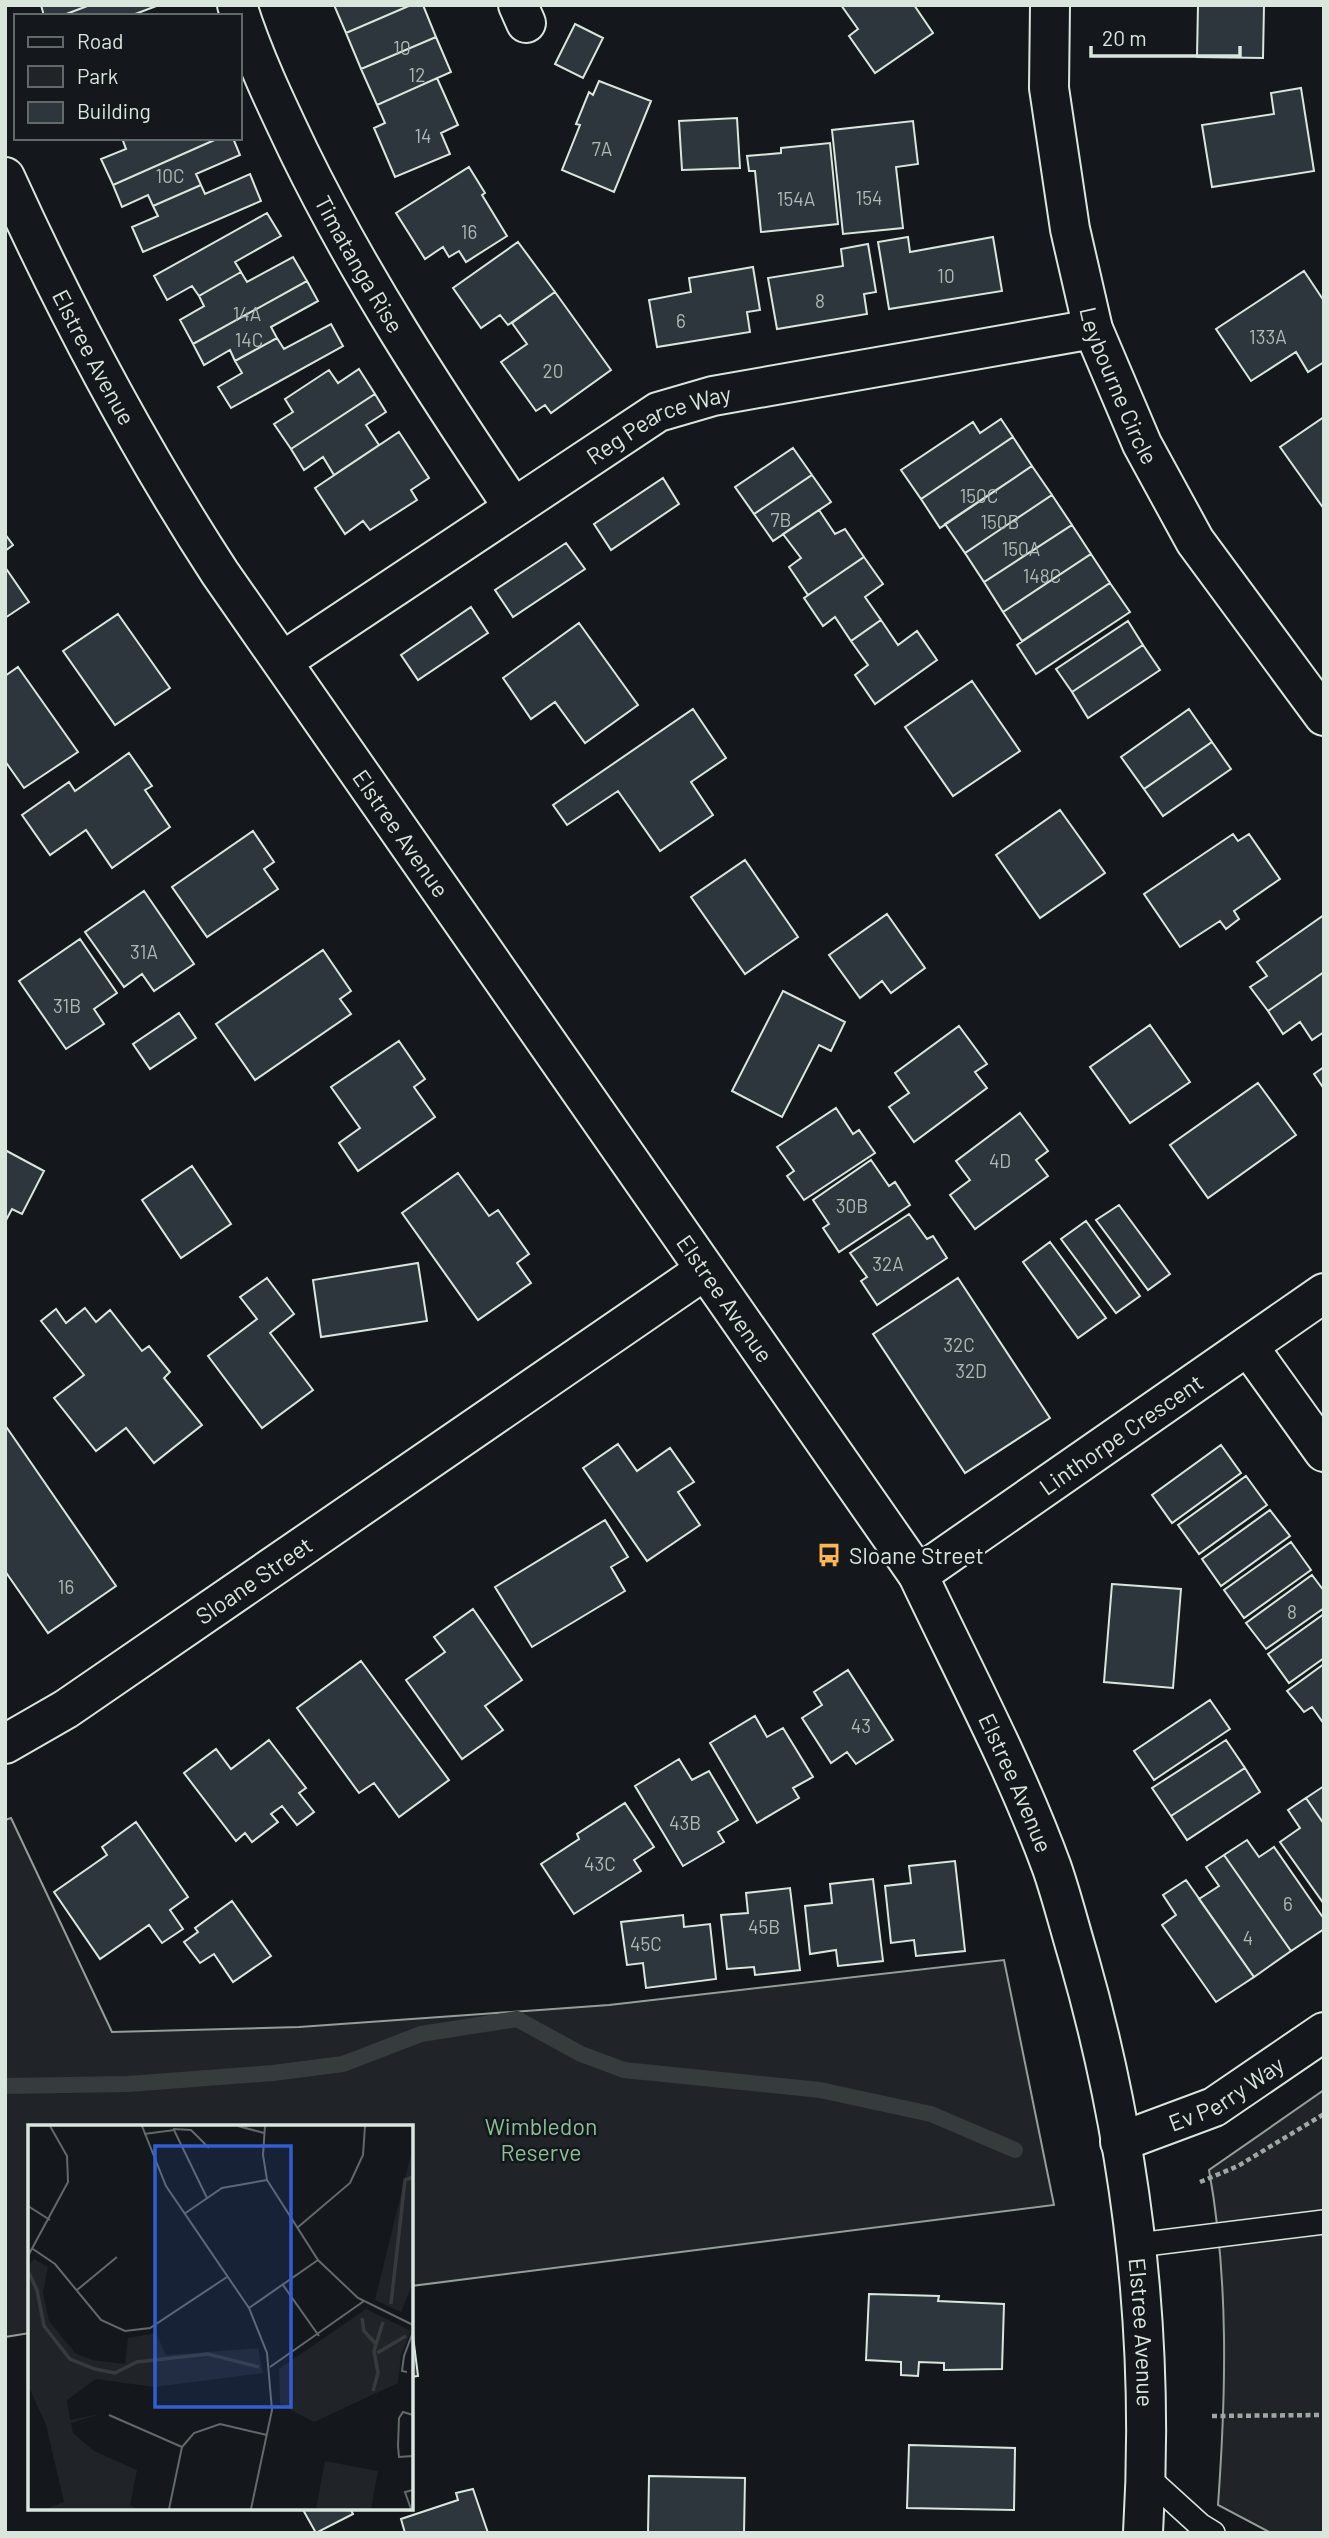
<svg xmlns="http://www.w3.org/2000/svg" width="1329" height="2538" viewBox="0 0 1329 2538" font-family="Barlow,sans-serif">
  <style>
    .green { fill: #202428; stroke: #939e99; stroke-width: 2 }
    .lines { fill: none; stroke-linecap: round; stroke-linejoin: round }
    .stream { stroke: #363b3e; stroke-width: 16 }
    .building { fill: #2c363c; stroke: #d8e6dc; stroke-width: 2 }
    .lane-casing { stroke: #d8e6dc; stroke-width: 26 }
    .street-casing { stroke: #d8e6dc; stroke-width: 42 }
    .secondary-casing { stroke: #d8e6dc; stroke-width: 42 }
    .path { stroke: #9da8a2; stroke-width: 4.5; stroke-dasharray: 5 3.5; stroke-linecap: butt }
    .lane { stroke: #14181c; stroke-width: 23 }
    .street { stroke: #14181c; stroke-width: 38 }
    .secondary { stroke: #14181c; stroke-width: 38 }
    .labels { text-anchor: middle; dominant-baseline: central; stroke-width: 5; stroke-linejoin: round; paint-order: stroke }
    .number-label { font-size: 19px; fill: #adbab4 }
    .street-label { font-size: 23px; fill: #d8e6dc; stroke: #14181c }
    .poi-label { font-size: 23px; fill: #d8e6dc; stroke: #14181c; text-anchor: start }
    .park-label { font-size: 23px; fill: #8ac095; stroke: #14181c }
    .inset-river { fill: none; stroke: #363b3e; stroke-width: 3.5 }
    .inset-road { fill: none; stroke: #626a69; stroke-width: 2 }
    .view { fill: #305dd8; fill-opacity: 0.15; stroke: #305dd8; stroke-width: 3.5 }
    .inset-edge { fill: none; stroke: #d8e6dc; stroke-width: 3.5 }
  </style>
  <rect width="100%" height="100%" fill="#14181c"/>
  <path class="green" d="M 11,1818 L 112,2032 L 299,2027 L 609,2005 L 1004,1960 L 1054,2205 L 411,2286 L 411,2127 L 30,2127 L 30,2333 L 5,2337 L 5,1820 Z
    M 1324,2090 L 1324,2533 L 1271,2533 L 1218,2505 C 1226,2394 1229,2280 1209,2170 Z"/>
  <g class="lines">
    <path class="stream" d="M 5,2086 L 128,2084 L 273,2073 L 343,2064 L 421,2034 L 517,2019 L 581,2054 L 624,2070 L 820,2090 L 931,2114 L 1015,2150"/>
  </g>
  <path class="building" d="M 41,5 L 90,5 L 61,16 L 44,16 Z
    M 90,5 L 159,5 L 130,16 L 61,16 Z
    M 334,5 L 411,5 L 346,33 Z
    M 411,5 L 423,5 L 436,37 L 361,69 L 346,33 Z
    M 841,5 L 914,5 L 933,33 L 875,73 L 849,36 L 858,29 Z
    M 1198,5 L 1264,5 L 1263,58 L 1197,57 Z
    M 575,24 L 603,38 L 583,78 L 555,64 Z
    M 436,37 L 451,72 L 377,105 L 361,69 Z
    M 437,78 L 458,125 L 441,133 L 450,154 L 395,177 L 374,128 L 385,123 L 377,105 Z
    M 599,81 L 651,101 L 614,192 L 562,170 L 580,125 L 576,124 L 589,92 L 593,95 Z
    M 1301,88 L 1314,171 L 1212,187 L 1202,125 L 1274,114 L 1271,93 Z
    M 737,118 L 740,168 L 682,170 L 679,121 Z
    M 913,121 L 918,164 L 896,167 L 903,228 L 843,234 L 832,130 Z
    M 122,138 L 219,138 L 113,185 L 101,159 L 126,149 Z
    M 219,138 L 233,138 L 240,155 L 196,174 L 201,185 L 153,206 L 148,195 L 122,207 L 113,185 Z
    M 830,143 L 838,224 L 761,232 L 755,171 L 749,171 L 747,156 L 781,153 L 781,148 Z
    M 469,167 L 485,193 L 482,195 L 507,236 L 466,262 L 459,251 L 449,257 L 443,247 L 425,259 L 396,213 Z
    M 250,174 L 261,201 L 143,252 L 132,227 L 158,216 L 153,206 L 201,185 L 205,194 Z
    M 267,213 L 281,236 L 235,262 L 241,272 L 199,296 L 192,286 L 167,300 L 154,276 Z
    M 908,237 L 910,252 L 993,237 L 1002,291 L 889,309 L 878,242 Z
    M 518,242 L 555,292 L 508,325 L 500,315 L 481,328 L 453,288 Z
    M 868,244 L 876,292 L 864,294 L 867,314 L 777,329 L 768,278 L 843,266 L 841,249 Z
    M 293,257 L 307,281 L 193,344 L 180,320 L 204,306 L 199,296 L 241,272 L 247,282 Z
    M 753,267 L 760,310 L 747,312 L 750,332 L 657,347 L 649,300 L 691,292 L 689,278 Z
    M 1304,271 L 1324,301 L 1324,362 L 1308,372 L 1296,352 L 1251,381 L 1216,329 Z
    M 307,281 L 318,301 L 271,327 L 277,338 L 235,361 L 230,350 L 204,365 L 193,344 Z
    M 555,292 L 611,370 L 551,413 L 545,405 L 536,411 L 501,362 L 527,344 L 512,323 Z
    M 331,324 L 343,346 L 231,408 L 218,387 L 242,373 L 235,361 L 277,338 L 284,349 Z
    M 359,369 L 375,394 L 291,449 L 274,424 L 293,412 L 285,399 L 329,370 L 338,383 Z
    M 375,394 L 386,412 L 366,425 L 379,445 L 334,475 L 323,457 L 304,470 L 291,449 Z
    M 1324,417 L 1324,509 L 1280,447 Z
    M 1001,419 L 1013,437 L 921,499 L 901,470 L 973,422 L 980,433 Z
    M 399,432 L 429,478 L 411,490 L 417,500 L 370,530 L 363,521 L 345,534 L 315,488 Z
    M 1013,437 L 1032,466 L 940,528 L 921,499 Z
    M 793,448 L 812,475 L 754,514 L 735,487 Z
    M 1032,466 L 1052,495 L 965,553 L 945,524 Z
    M 812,475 L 831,502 L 773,541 L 754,514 Z
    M 663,478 L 679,504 L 611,550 L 594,524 Z
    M 1052,495 L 1072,525 L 984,582 L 965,553 Z
    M 819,510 L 835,534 L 845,529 L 864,557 L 808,595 L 789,567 L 801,558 L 783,534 Z
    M 1072,525 L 1091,554 L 1003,612 L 984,582 Z
    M 5,534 L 13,545 L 5,551 Z
    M 566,543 L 585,569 L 513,617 L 495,590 Z
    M 1091,554 L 1110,583 L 1022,641 L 1003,612 Z
    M 864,557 L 883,584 L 865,597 L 881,620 L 851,641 L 835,617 L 823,626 L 804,598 Z
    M 5,567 L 29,602 L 5,618 Z
    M 1110,583 L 1130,612 L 1036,674 L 1017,645 Z
    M 471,607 L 488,633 L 418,680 L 401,655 Z
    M 118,614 L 170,688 L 115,725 L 63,651 Z
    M 881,620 L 898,645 L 917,631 L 937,660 L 875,704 L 855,675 L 868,665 L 851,641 Z
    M 1128,621 L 1143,645 L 1072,692 L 1056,669 Z
    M 579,623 L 638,705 L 585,743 L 555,702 L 531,719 L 503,678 Z
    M 1143,645 L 1160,670 L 1088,718 L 1072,692 Z
    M 18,667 L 78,752 L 24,788 L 5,761 L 5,676 Z
    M 972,681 L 1020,751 L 953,796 L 905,727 Z
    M 693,709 L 726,758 L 691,782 L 713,815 L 660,851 L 618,791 L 567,825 L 553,805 Z
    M 1189,709 L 1212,742 L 1144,789 L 1121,757 Z
    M 1212,742 L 1231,769 L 1163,816 L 1144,789 Z
    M 129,753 L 152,786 L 145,790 L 170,827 L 112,868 L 86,830 L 50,855 L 22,815 L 69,782 L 75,791 Z
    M 1060,810 L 1105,873 L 1040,918 L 996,855 Z
    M 253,831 L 274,862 L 264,869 L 278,889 L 207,937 L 172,887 Z
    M 1233,834 L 1238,841 L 1249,834 L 1280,879 L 1234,911 L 1239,919 L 1226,929 L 1220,921 L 1180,947 L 1144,894 Z
    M 745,860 L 798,937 L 745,974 L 691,897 Z
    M 144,891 L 194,964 L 154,991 L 142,974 L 124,987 L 85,932 Z
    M 887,914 L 925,968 L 891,993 L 882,981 L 860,998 L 829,955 Z
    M 1324,915 L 1324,972 L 1268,1011 L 1250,987 L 1267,976 L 1257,962 Z
    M 80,939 L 117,993 L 94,1009 L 104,1024 L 66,1049 L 19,981 Z
    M 323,950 L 351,991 L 340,999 L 351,1014 L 255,1080 L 216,1024 Z
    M 1324,972 L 1324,1032 L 1312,1040 L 1300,1022 L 1283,1034 L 1268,1011 Z
    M 783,991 L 845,1022 L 831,1051 L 819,1045 L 782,1117 L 732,1091 Z
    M 179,1013 L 196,1038 L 150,1069 L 133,1044 Z
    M 1150,1025 L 1190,1082 L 1130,1123 L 1090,1067 Z
    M 959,1026 L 987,1064 L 975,1072 L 987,1088 L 914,1142 L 889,1107 L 909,1093 L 895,1073 Z
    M 399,1041 L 425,1079 L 414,1087 L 435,1117 L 358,1171 L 339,1143 L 360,1128 L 331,1087 Z
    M 1324,1067 L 1324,1089 L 1314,1074 Z
    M 1258,1083 L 1296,1135 L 1208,1198 L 1170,1145 Z
    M 836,1108 L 853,1134 L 859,1130 L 875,1153 L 804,1200 L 787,1176 L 794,1171 L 777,1147 Z
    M 1020,1113 L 1048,1151 L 1036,1160 L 1048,1176 L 975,1229 L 950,1195 L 970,1180 L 956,1161 Z
    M 5,1150 L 44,1171 L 22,1214 L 12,1209 L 5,1222 Z
    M 871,1160 L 889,1186 L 895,1182 L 910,1205 L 839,1252 L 823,1228 L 829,1224 L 813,1200 Z
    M 192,1166 L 231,1224 L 181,1258 L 142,1200 Z
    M 458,1173 L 489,1216 L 498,1210 L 529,1254 L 517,1263 L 531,1283 L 478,1320 L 402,1213 Z
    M 1119,1205 L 1170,1274 L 1148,1290 L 1096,1220 Z
    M 909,1214 L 927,1239 L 933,1236 L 947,1258 L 877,1305 L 861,1281 L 867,1277 L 850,1253 Z
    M 1086,1221 L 1140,1296 L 1116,1313 L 1061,1239 Z
    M 1050,1242 L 1106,1318 L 1078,1338 L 1023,1262 Z
    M 418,1263 L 427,1321 L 321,1337 L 313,1280 Z
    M 267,1278 L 294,1314 L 270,1333 L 313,1390 L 262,1428 L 208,1356 L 257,1319 L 240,1297 Z
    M 958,1278 L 1050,1418 L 965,1473 L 873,1334 Z
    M 85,1308 L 96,1322 L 110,1310 L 142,1351 L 149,1346 L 170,1372 L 164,1378 L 202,1425 L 154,1463 L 126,1428 L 96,1451 L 54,1398 L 84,1375 L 41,1321 L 56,1309 L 66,1323 Z
    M 5,1425 L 116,1586 L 48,1633 L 5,1571 Z
    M 618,1444 L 637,1471 L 670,1448 L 694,1482 L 678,1492 L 700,1525 L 647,1561 L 583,1468 Z
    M 1221,1445 L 1241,1473 L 1172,1523 L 1152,1495 Z
    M 1246,1476 L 1267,1505 L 1199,1554 L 1178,1525 Z
    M 1270,1510 L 1290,1536 L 1221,1586 L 1202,1559 Z
    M 605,1520 L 628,1557 L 611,1567 L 625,1591 L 532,1647 L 495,1587 Z
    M 1291,1542 L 1311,1570 L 1244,1618 L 1224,1590 Z
    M 1312,1575 L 1324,1591 L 1324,1608 L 1266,1649 L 1246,1623 Z
    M 1112,1584 L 1181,1589 L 1173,1688 L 1104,1682 Z
    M 473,1609 L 522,1680 L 485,1706 L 503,1730 L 462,1759 L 406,1680 L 445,1652 L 434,1637 Z
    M 1324,1614 L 1324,1658 L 1289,1683 L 1268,1654 Z
    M 361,1661 L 449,1780 L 399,1817 L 374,1783 L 359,1793 L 297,1708 Z
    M 1324,1664 L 1324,1724 L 1312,1707 L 1304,1712 L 1287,1691 Z
    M 848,1670 L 893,1740 L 856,1764 L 847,1752 L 831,1763 L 802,1718 L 822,1705 L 814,1692 Z
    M 1210,1700 L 1230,1729 L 1154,1780 L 1134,1751 Z
    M 755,1716 L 767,1737 L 783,1728 L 813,1777 L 793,1788 L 799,1798 L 757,1823 L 710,1743 Z
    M 269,1740 L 306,1788 L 299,1793 L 314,1812 L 297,1825 L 282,1806 L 271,1814 L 278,1822 L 252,1842 L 245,1833 L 236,1841 L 184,1773 L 216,1749 L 231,1769 Z
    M 1226,1740 L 1245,1768 L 1171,1816 L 1152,1788 Z
    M 679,1759 L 692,1780 L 709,1771 L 738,1820 L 718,1832 L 724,1842 L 683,1866 L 635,1786 Z
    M 1245,1768 L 1260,1792 L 1187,1840 L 1171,1816 Z
    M 1324,1786 L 1324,1824 L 1306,1798 Z
    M 1306,1798 L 1324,1824 L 1324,1904 L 1280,1842 L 1300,1828 L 1288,1810 Z
    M 625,1803 L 654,1847 L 634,1860 L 641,1871 L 574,1914 L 541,1864 L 579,1839 L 577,1834 Z
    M 136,1822 L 188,1897 L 170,1910 L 183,1929 L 162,1943 L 149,1925 L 100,1959 L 54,1892 L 107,1855 L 102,1847 Z
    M 1247,1840 L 1259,1857 L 1274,1847 L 1324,1919 L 1324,1929 L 1291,1951 L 1224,1855 Z
    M 1224,1855 L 1291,1951 L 1254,1977 L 1199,1899 L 1219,1886 L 1206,1867 Z
    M 955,1861 L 965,1951 L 916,1956 L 914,1940 L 891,1943 L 885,1886 L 911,1883 L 909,1866 Z
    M 873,1879 L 883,1961 L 838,1966 L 836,1950 L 810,1954 L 805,1906 L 832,1903 L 830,1884 Z
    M 1186,1880 L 1254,1977 L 1216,2002 L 1162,1925 L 1176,1915 L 1163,1895 Z
    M 790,1888 L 800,1970 L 755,1975 L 754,1967 L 727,1969 L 721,1915 L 748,1913 L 746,1893 Z
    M 232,1901 L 271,1956 L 233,1982 L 214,1954 L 200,1963 L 184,1942 L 198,1932 L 195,1928 Z
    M 683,1915 L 684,1927 L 710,1924 L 716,1979 L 646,1988 L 643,1963 L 627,1965 L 621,1922 Z
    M 869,2294 L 939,2296 L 938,2301 L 1004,2304 L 1002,2369 L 944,2370 L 944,2363 L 919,2362 L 918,2376 L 901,2375 L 901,2362 L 866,2360 Z
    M 411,2320 L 418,2376 L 411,2377 Z
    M 909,2445 L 1015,2448 L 1014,2510 L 907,2508 Z
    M 649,2476 L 745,2478 L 744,2533 L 648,2533 Z
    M 473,2489 L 488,2533 L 405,2533 L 401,2519 L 458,2500 L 456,2493 Z
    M 302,2508 L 350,2508 L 353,2514 L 316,2533 Z"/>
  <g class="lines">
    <g class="lane-casing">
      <path id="lane" d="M 1138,2245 L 1324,2222
        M 1146,2476 L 1200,2525 L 1213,2533"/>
    </g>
    <g class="street-casing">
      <g id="street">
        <path id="s1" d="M 237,5 C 253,56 276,104 299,152 C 360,277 435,391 513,507"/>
        <path d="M 518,5 L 526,23"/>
        <path id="s2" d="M 1050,5 L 1049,88 L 1070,229 L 1093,329 L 1142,444 L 1195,541 L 1324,716"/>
        <path id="s3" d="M 283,661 L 658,412 L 713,396 L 1093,329"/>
        <path d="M 1248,1346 L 1324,1452"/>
        <path id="s4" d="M 918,1575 L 1324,1293"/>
        <path id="s5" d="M 5,1744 L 66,1709 L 705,1270"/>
        <path id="s6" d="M 1120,2142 L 1214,2107 L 1324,2032"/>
      </g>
    </g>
    <g class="secondary-casing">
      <g id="secondary">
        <path id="s7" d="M 5,177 C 67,313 138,447 220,573 L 918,1575 C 964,1672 1015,1767 1052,1868 C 1062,1897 1070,1929 1079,1959 C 1133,2148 1155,2337 1143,2533"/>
      </g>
    </g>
    <path class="path" d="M 1200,2182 L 1238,2166 L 1324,2114
      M 1212,2416 L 1324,2415"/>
    <use href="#lane" class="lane"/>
    <use href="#street" class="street"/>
    <use href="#secondary" class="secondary"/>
  </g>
  <defs>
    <g id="bus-bare" transform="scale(1.89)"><path d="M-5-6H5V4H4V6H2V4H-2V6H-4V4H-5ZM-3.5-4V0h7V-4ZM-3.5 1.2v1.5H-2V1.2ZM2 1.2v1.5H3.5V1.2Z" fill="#ffb74d" stroke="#14181c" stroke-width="2.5" paint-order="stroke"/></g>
  </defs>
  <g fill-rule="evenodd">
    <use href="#bus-bare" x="829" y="1555"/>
  </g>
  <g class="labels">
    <g class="number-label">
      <text x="402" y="47">10</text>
      <text x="417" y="74">12</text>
      <text x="423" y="135">14</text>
      <text x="602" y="148">7A</text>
      <text x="170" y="175">10C</text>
      <text x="869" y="197">154</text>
      <text x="796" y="198">154A</text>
      <text x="469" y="231">16</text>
      <text x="946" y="275">10</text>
      <text x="820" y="300">8</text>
      <text x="247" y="313">14A</text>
      <text x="681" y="320">6</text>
      <text x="1268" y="336">133A</text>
      <text x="249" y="339">14C</text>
      <text x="553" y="370">20</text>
      <text x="979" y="495">150C</text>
      <text x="781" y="519">7B</text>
      <text x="1000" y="521">150B</text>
      <text x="1021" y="548">150A</text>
      <text x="1042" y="575">148C</text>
      <text x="144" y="951">31A</text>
      <text x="67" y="1005">31B</text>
      <text x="1000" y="1160">4D</text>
      <text x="852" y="1205">30B</text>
      <text x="888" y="1263">32A</text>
      <text x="959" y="1344">32C</text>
      <text x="971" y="1370">32D</text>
      <text x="66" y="1586">16</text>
      <text x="1292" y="1611">8</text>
      <text x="861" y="1725">43</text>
      <text x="685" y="1822">43B</text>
      <text x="600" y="1863">43C</text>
      <text x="1288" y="1903">6</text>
      <text x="764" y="1926">45B</text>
      <text x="1248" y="1937">4</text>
      <text x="646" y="1943">45C</text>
    </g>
    <g class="street-label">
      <text stroke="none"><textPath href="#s1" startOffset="287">Timatanga Rise</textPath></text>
      <text stroke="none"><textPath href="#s7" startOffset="201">Elstree Avenue</textPath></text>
      <text stroke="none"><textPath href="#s2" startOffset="390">Leybourne Circle</textPath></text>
      <text stroke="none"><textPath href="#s3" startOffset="446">Reg Pearce Way</textPath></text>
      <text stroke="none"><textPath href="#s7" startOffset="768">Elstree Avenue</textPath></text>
      <text stroke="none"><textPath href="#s7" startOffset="1335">Elstree Avenue</textPath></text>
      <text stroke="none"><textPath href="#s4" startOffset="247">Linthorpe Crescent</textPath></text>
      <text stroke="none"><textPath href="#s5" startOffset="298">Sloane Street</textPath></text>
      <text stroke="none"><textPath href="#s7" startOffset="1902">Elstree Avenue</textPath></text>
      <text stroke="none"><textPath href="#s6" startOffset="117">Ev Perry Way</textPath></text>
      <text stroke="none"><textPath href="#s7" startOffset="2469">Elstree Avenue</textPath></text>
    </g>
    <g class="poi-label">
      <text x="849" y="1555">Sloane Street</text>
    </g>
    <g class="park-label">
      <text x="541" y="2126">Wimbledon<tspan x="541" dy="26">Reserve</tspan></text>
    </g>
  </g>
  <g transform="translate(28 2125)">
    <rect width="385" height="385" fill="#14181c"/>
    <path d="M 385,21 L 385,157 L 373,187 L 347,175 ZM 6,134 L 20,142 L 15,168 L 21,196 L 47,228 L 64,235 L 97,239 L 100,213 L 128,208 L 138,230 L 230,223 L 235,248 L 126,262 L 68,254 L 39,275 L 42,295 L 72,289 L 43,298 L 45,308 L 66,326 L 109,345 L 102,380 L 109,384 L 18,384 L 36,377 L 18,300 L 0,260 L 0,142 ZM 338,184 L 383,206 L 373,230 L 370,258 L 286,297 L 252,279 L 251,244 ZM 297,336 L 350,346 L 343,384 L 288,384 Z" fill="#202428"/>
    <path class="inset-river" d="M 1,148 L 9,165 L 16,201 L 42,234 L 67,244 L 87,248 L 109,237 L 180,229 L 231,242M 363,179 L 377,55 L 385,52M 334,193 L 336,206 L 348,219M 349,228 L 378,211M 345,266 L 350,248 L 346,226 L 355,197"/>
    <path class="inset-road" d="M 114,1 L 138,61 L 221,183 L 239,228 L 244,285 L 223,384M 210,1 L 236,8M 237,1 L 235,30 L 239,55 L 290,135 L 330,173 L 385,200M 145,4 L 163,5 L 181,23M 116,9 L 146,5 L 179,73M 0,81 L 22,95M 156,89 L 194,63 L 239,55M 269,103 L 322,58 L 335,30 L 337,1M 5,124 L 27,139 L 73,195 L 97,206 L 122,203 L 199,152M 0,131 L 40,57 L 39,31 L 22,1M 255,160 L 291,211M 49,165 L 89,132M 221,183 L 290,135M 242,242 L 336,176M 379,247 L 374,246 L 376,231 L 385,207M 81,290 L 154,322M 385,290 L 375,287 L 371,293 L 370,321 L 371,332 L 385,331M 141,384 L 154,322 L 166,308 L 192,299 L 239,310M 383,384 L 377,367 L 385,365"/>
    <path class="view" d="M 127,21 L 263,21 L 263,282 L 127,282 Z"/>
    <rect width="385" height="385" class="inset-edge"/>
  </g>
  <rect width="1329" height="2538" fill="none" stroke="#d8e6dc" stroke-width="14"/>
  <rect x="14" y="14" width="228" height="126" fill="#14181c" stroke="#626a69" stroke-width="2"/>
  <rect x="28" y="37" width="35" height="10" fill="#14181c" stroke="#626a69" stroke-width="2"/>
  <text x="77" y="49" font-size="21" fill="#d8e6dc">Road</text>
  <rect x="28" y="66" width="35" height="21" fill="#202428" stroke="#626a69" stroke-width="2"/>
  <text x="77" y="84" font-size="21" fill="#d8e6dc">Park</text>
  <rect x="28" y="102" width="35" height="21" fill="#2c363c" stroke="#626a69" stroke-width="2"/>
  <text x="77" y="119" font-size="21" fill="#d8e6dc">Building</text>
  <path d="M1091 46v10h149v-10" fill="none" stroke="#d8e6dc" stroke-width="3.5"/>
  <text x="1102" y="46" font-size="21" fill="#d8e6dc" stroke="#14181c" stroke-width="5" paint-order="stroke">20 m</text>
</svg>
